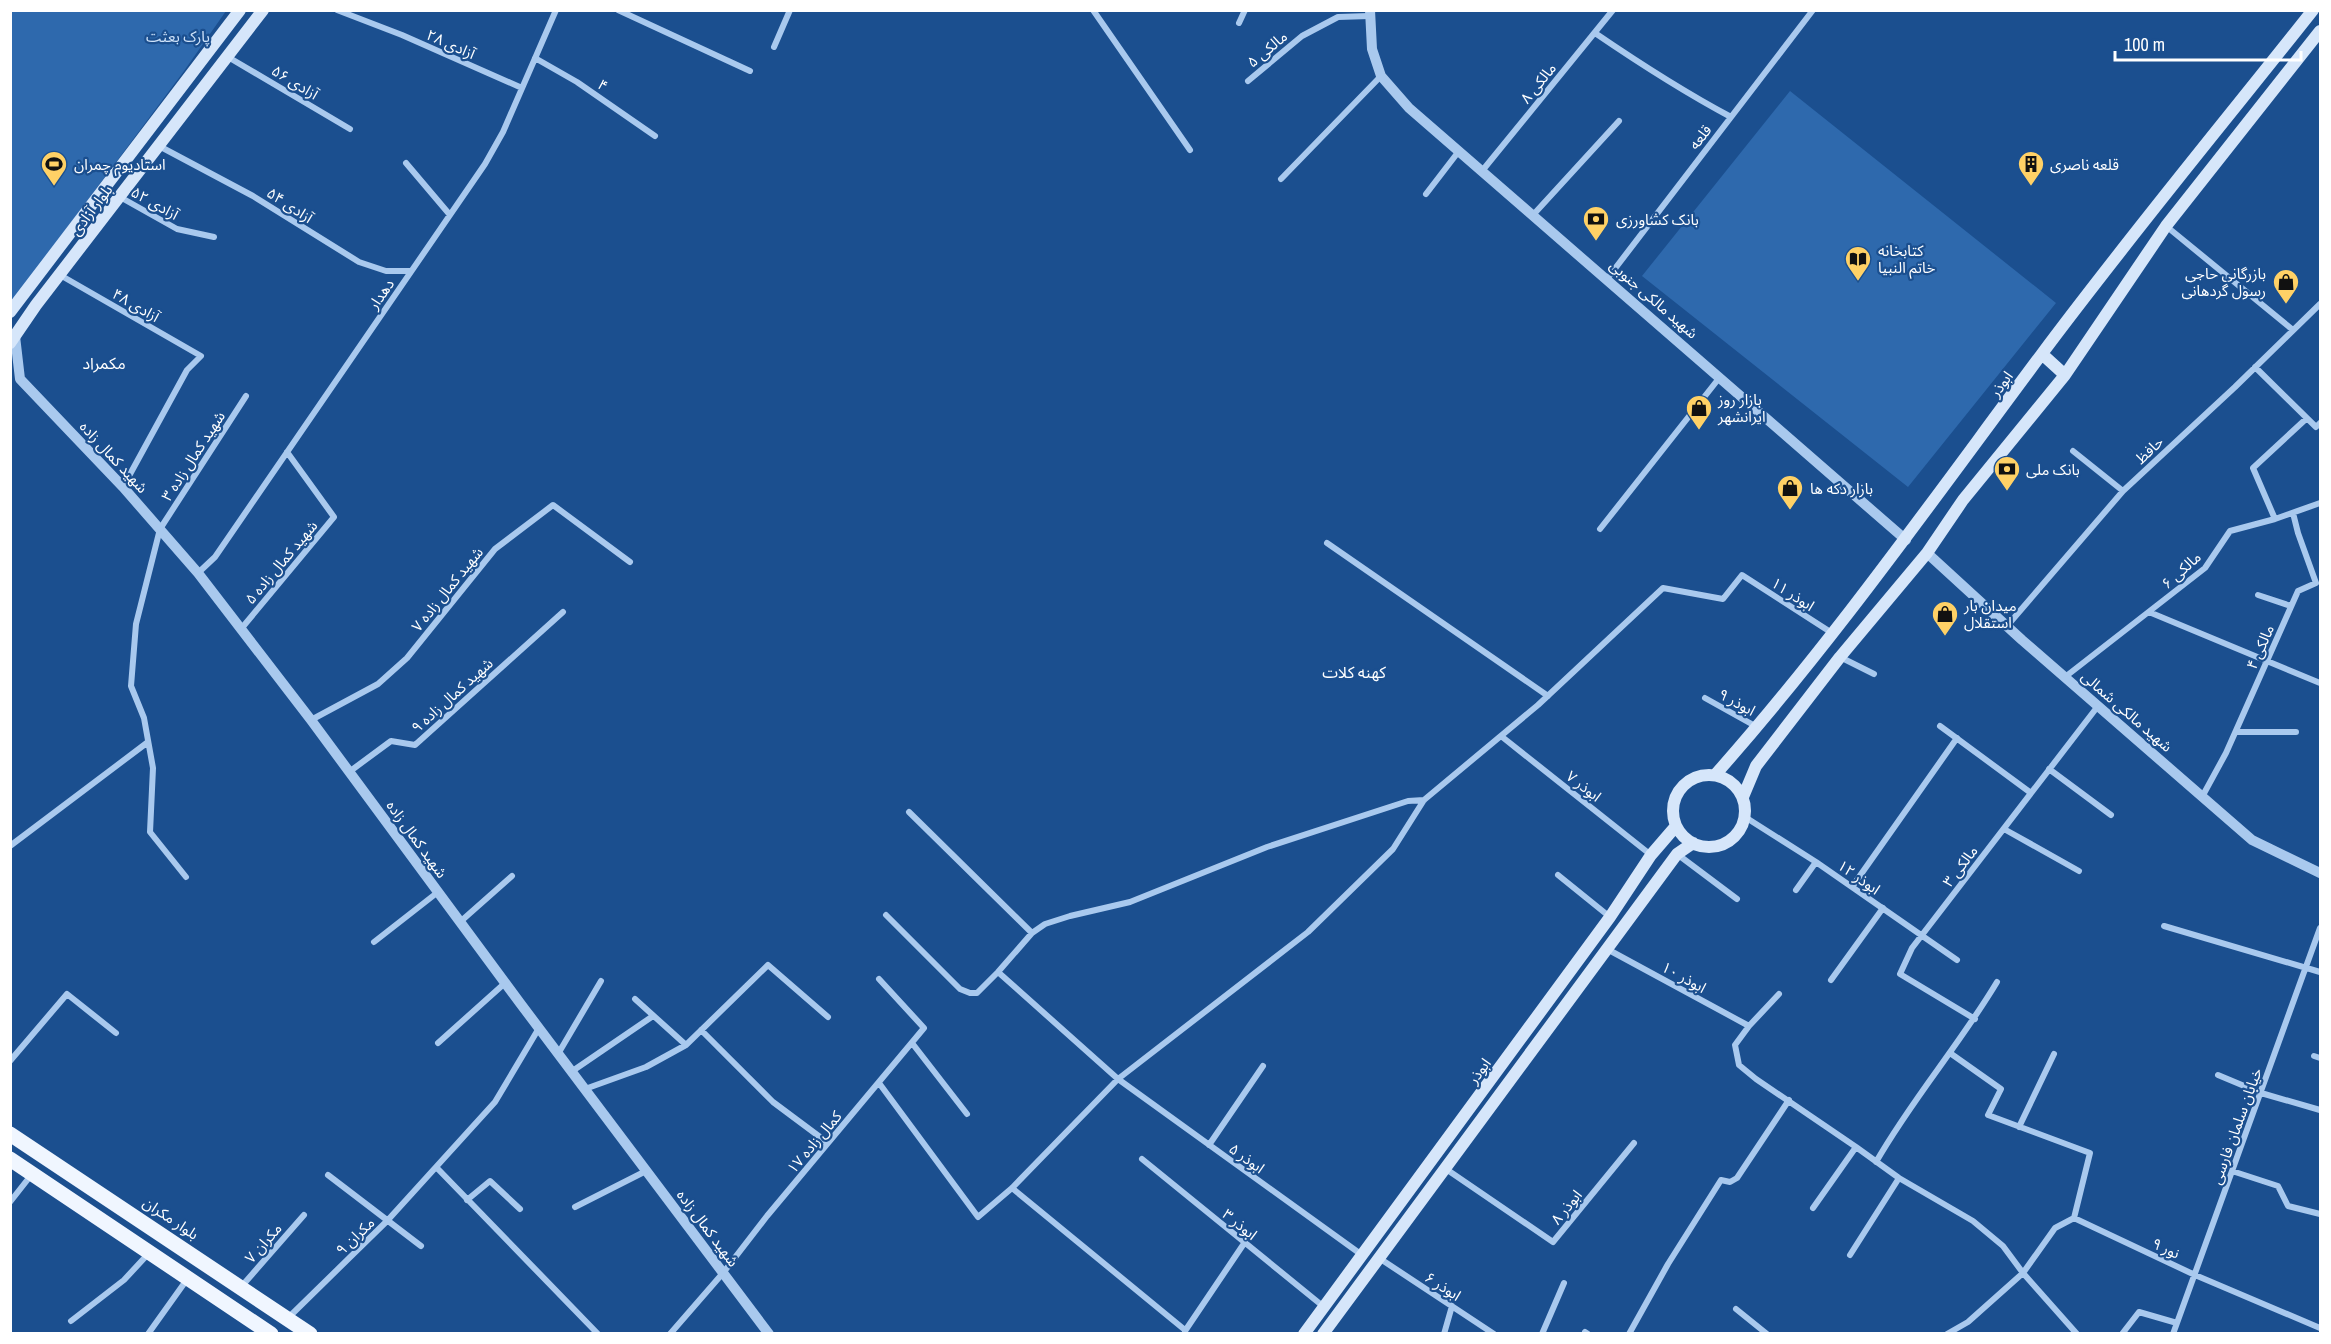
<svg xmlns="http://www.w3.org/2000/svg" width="2331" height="1344" viewBox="0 0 2331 1344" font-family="'Archivo Narrow','Noto Sans Arabic',sans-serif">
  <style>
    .green { fill: #2e69ad }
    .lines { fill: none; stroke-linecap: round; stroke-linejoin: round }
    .minor { stroke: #a9c9ee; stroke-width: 6 }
    .tertiary { stroke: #a9c9ee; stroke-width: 10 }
    .secondary { stroke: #d6e6fa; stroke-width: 12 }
    .primary { stroke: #f0f6ff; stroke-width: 15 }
    .labels { text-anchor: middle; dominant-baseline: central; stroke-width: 4.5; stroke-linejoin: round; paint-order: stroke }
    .park-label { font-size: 15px; fill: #cfe3fa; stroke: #1b4f8f }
    .street-label { font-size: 15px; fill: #fff; stroke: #1b4f8f }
    .poi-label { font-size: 15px; fill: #fff; stroke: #1b4f8f; text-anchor: start }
    .neighbourhood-label { font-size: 16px; fill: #fff; stroke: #1b4f8f }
  </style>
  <rect width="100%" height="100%" fill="#1b4f8f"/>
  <path class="green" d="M 11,11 L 226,11 L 184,71 L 11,303 Z
    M 1790,91 L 2056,303 L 1908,487 L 1642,276 Z"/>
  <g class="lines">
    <path class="minor" d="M 337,10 L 402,35 L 522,88
      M 618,10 L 750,71
      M 1093,10 L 1190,150
      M 1239,23 L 1245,10
      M 1595,33 C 1639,63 1684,92 1731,117
      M 774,47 L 790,10
      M 228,57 L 350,129
      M 535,58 L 577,82 L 655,136
      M 1248,81 L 1302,36 L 1338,17 L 1369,16
      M 159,146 L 253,196 L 359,262 L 386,271 L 411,271
      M 406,163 L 450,215
      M 1482,171 L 1613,10
      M 1281,179 L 1381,76
      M 1426,194 L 1459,151
      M 120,197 L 177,229 L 214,237
      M 1533,215 L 1619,121
      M 2166,226 L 2293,330
      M 60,275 L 201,356 L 187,370 L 123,487
      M 1607,279 L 1813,10
      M 2255,367 L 2316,427 L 2320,423
      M 2073,451 L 2123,491
      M 2275,519 L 2253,468 L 2307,418
      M 1600,529 L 1720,377
      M 1327,543 L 1548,696
      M 198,573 L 215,557 L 485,164 L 503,132 L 556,10
      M 2258,595 L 2291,606
      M 2149,612 L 2320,683
      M 2007,626 L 2123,491 L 2235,387 L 2320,304
      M 241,629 L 334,517 L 287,452
      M 1840,657 L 1874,674
      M 2065,677 L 2205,568 L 2230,531 L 2275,519 L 2320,503
      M 1705,698 L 1757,727
      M 311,720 L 378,684 L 407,658 L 495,549 L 553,505 L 630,562
      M 1940,726 L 2031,793
      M 2236,732 L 2296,732
      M 1501,736 L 1651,855
      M 2049,769 L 2111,815
      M 349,772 L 391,741 L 415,745 L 563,612
      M 2202,797 L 2226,753 L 2298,591 L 2316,583 L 2298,533 L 2293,513
      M 909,812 L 1032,933
      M 1745,817 L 1816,862 L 1957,960
      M 2004,829 L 2079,871
      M 10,846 L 148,742
      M 1677,854 L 1737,899
      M 1558,875 L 1610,917
      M 186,877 L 150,832 L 153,768 L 144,718 L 131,686 L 136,624 L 160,529 L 246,396
      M 1852,887 L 1957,738
      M 1796,890 L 1816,862
      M 886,915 L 960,989 L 970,993 L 977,993 L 998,972 L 1032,933 L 1045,924 L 1070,916 L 1130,902 L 1267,847 L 1408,801 L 1424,800
      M 460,922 L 512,876
      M 2164,926 L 2320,972
      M 374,942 L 438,892
      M 1607,949 L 1749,1026
      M 998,972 L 1118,1079 L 1362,1255
      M 1831,980 L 1883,908
      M 1779,994 L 1749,1026 L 1735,1045 L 1739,1065 L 1756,1079 L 1856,1147 L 1899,1178 L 1973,1221 L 2003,1246 L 2023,1273 L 2077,1334
      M 635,999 L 686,1045
      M 1975,1019 L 1900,974 L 1912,948 L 2098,706
      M 701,1030 L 773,1102 L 828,1143
      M 438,1043 L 505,983
      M 912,1043 L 967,1114
      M 1950,1053 L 2001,1089 L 1988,1115 L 2090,1153 L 2074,1218
      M 558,1054 L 601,981
      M 2314,1056 L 2320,1058
      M 10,1061 L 67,994 L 116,1033
      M 571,1072 L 653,1016
      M 2218,1075 L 2261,1093 L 2320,1110
      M 879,1083 L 978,1217 L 1012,1188 L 1118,1079 L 1308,932 L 1393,849 L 1424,800 L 1538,705 L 1663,588 L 1723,599 L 1742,575 L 1832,633
      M 585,1089 L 646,1067 L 686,1045 L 768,965 L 828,1017
      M 2019,1127 L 2054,1054
      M 1209,1145 L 1263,1066
      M 1142,1159 L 1324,1307
      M 1876,1162 C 1912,1099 1960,1044 1997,982
      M 437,1168 L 598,1334
      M 1446,1169 L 1553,1242 L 1634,1143
      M 2232,1171 L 2278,1186 L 2288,1206 L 2320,1214
      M 328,1175 L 421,1246
      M 1012,1188 L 1185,1330
      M 467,1200 L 490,1181 L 520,1209
      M 10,1202 L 32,1174
      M 575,1207 L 646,1171
      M 1813,1208 L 1856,1147
      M 1850,1255 L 1899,1178
      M 1379,1258 L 1494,1334
      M 241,1287 L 304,1215
      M 1736,1309 L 1767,1334
      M 288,1318 L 387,1221 L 495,1102 L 539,1028
      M 71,1321 L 124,1280 L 149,1253
      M 1185,1331 L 1245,1242
      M 1585,1332 L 1588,1334
      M 148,1334 L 188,1278
      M 670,1334 L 723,1273 L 767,1216 L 924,1028 L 879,979
      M 1444,1334 L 1452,1306
      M 1542,1334 L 1564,1283
      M 1629,1334 L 1668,1264 L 1721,1180 L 1730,1182 L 1737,1178 L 1789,1100
      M 1947,1334 L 1968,1322 L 2023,1273 L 2055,1228 L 2074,1218 L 2195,1275 L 2320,1328
      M 2122,1334 L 2139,1312 L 2177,1323
      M 2173,1334 L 2320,928"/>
    <path class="tertiary" d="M 1370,10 L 1372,49 L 1381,76 L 1409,108 L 1906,540
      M 15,336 L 20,379
      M 20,379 L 123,487 L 198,573 L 311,720 L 520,1003 L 769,1334
      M 1927,553 L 2022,640 L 2252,840 L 2320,873"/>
    <path class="secondary" d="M 10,312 L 240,10
      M 10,343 L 36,305 L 263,10
      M 2042,354 L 2065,375
      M1673 811a36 36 0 1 1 72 0a36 36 0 1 1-72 0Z
      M 1715,775 C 1833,642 1935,497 2041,355 C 2128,238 2222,125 2313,10
      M 1743,797 L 1756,766 L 1840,657 L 1927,553 L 1963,500 L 2065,375 L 2166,226 L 2320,31
      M 1304,1334 L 1610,917 L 1651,855 L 1676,826
      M 1323,1334 L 1677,854 L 1693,843"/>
    <path class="primary" d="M 10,1134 L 310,1334
      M 10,1159 L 271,1334"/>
  </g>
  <defs>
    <g id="stadium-pin" transform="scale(1.35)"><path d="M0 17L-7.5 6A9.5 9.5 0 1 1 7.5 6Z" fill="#ffd166" stroke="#1b4f8f"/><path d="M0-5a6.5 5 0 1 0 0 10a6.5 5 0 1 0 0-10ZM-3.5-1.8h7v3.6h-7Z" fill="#111"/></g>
    <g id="building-pin" transform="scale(1.35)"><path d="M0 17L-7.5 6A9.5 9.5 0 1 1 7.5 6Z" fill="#ffd166" stroke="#1b4f8f"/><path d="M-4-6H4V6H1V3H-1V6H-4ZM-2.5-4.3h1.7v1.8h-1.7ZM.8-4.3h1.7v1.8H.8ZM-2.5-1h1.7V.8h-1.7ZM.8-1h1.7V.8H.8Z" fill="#111"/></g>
    <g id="bank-pin" transform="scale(1.35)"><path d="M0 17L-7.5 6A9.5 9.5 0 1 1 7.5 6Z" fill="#ffd166" stroke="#1b4f8f"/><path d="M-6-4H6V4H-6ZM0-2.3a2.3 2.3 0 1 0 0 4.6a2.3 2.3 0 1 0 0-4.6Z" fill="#111"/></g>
    <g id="library-pin" transform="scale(1.35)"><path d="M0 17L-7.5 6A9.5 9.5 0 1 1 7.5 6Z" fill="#ffd166" stroke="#1b4f8f"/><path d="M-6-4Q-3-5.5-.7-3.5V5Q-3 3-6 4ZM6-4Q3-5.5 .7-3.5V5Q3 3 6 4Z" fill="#111"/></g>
    <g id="shop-pin" transform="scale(1.35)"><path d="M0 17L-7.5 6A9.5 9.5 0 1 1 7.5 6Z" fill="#ffd166" stroke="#1b4f8f"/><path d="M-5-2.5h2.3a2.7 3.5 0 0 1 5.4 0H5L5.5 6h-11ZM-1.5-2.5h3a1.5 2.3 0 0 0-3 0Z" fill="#111"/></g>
  </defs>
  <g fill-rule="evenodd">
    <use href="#stadium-pin" x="54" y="164"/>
    <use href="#building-pin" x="2031" y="164"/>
    <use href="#bank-pin" x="1596" y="219"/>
    <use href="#library-pin" x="1858" y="259"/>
    <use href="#shop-pin" x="2286" y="282"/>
    <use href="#shop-pin" x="1699" y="408"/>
    <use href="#bank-pin" x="2007" y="469"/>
    <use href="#shop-pin" x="1790" y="488"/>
    <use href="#shop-pin" x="1945" y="614"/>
  </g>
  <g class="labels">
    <g class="park-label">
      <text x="178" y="36">پارک بعثت</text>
    </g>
    <g class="street-label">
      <text transform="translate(451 44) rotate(24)">آزادی ۲۸</text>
      <text transform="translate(1267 49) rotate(-40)">مالکی ۵</text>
      <text transform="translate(295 82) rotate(31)">آزادی ۵۶</text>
      <text transform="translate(1538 83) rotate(-51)">مالکی ۸</text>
      <text transform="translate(603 85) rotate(35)">۴</text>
      <text transform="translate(1700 137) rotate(-52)">قلعه</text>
      <text transform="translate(155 203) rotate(29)">آزادی ۵۲</text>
      <text transform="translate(290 205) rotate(33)">آزادی ۵۴</text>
      <text transform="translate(91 210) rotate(-53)">بلوار آزادی</text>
      <text transform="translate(381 294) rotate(-55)">دهدار</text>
      <text transform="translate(1654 299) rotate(41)">شهید مالکی جنوبی</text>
      <text transform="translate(136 305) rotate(30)">آزادی ۴۸</text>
      <text transform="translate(2001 384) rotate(-54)">ابوذر</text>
      <text transform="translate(2149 450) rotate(-43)">حافظ</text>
      <text transform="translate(193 456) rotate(-57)">شهید کمال زاده ۳</text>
      <text transform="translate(114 457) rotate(47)">شهید کمال زاده</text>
      <text transform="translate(281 562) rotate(-50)">شهید کمال زاده ۵</text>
      <text transform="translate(2181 570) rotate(-42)">مالکی ۶</text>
      <text transform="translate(447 589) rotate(-51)">شهید کمال زاده ۷</text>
      <text transform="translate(1793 594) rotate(33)">ابوذر ۱۱</text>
      <text transform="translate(2260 647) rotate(-66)">مالکی ۴</text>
      <text transform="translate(452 695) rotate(-42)">شهید کمال زاده ۹</text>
      <text transform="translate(1737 702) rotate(29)">ابوذر ۹</text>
      <text transform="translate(2127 711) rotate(41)">شهید مالکی شمالی</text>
      <text transform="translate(1584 786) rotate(38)">ابوذر ۷</text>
      <text transform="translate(417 839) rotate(54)">شهید کمال زاده</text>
      <text transform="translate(1960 866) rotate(-53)">مالکی ۳</text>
      <text transform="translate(1859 877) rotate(35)">ابوذر ۱۲</text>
      <text transform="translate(1684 977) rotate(29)">ابوذر ۱۰</text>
      <text transform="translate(1479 1071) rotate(-54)">ابوذر</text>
      <text transform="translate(2236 1126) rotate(-70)">خیابان سلمان فارسی</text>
      <text transform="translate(814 1142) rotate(-50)">کمال زاده ۱۷</text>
      <text transform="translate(1247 1158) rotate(36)">ابوذر ۵</text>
      <text transform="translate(1566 1207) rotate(-51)">ابوذر ۸</text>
      <text transform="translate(171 1218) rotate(34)">بلوار مکران</text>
      <text transform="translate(1240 1224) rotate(39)">ابوذر ۳</text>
      <text transform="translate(708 1228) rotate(53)">شهید کمال زاده</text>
      <text transform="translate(355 1236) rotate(-44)">مکران ۹</text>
      <text transform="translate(263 1243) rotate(-49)">مکران ۷</text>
      <text transform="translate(2166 1248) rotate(25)">نور ۹</text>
      <text transform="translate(1443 1286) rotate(33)">ابوذر ۶</text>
    </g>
    <g class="poi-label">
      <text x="74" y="164">استادیوم چمران</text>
      <text x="2050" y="164">قلعه ناصری</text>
      <text x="1616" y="219">بانک کشاورزی</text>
      <text x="1878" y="250">کتابخانه<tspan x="1878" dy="17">خاتم النبیا</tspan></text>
      <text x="2266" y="273" text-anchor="end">بازرگانی حاجی<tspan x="2266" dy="17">رسول گردهانی</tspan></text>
      <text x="1718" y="399">بازار روز<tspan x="1718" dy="17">ایرانشهر</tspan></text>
      <text x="2026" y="469">بانک ملی</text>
      <text x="1810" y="488">بازار دکه ها</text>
      <text x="1964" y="605">میدان بار<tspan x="1964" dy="17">استقلال</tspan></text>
    </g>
    <g class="neighbourhood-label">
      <text x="104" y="363">مکمراد</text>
      <text x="1354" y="672">کهنه کلات</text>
    </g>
  </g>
  <rect width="2331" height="1344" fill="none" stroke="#ffffff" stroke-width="24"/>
  <path d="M2115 51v9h186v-9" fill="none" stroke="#ffffff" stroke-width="3"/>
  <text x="2124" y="51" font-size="18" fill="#ffffff" stroke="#1b4f8f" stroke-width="4.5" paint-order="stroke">100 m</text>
</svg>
